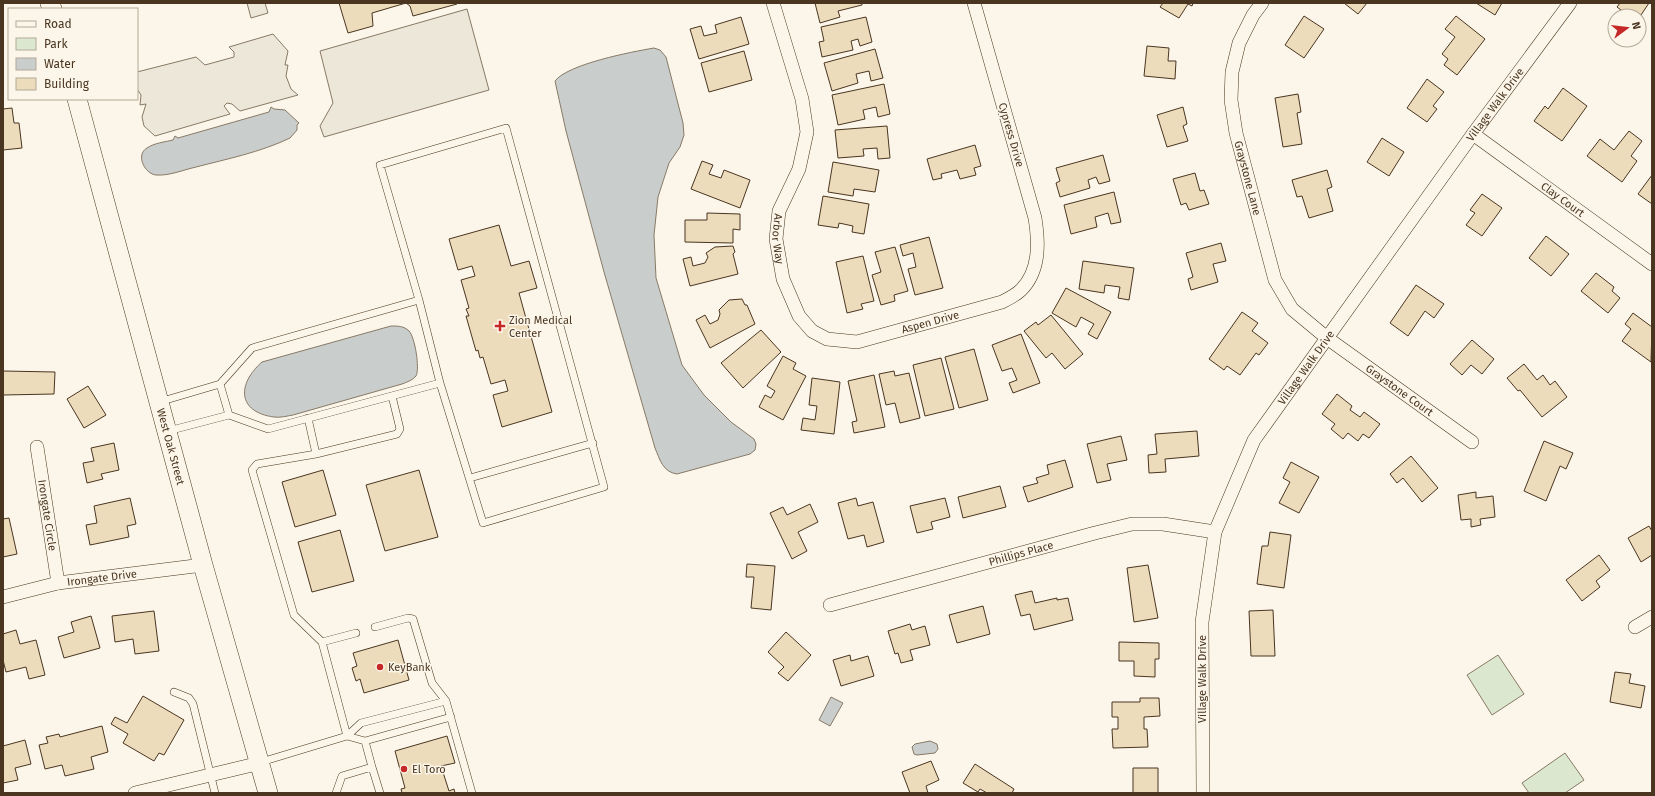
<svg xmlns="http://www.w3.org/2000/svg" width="1655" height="796" viewBox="0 0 1655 796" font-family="'Fira Sans',sans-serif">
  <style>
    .green { fill: #dce7d0; stroke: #887966 }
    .parking { fill: #ede7d9; stroke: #887966 }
    .water { fill: #c9cecd; stroke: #887966 }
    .building { fill: #ecdcbc; stroke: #4a3520 }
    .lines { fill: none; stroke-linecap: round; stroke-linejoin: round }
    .lane-casing { stroke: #4a3520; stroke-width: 8 }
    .street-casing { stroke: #4a3520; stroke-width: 14 }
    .secondary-casing { stroke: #4a3520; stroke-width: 20 }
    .lane { stroke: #fbf6e9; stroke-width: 7 }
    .street { stroke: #fbf6e9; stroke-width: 13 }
    .secondary { stroke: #fbf6e9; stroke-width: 19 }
    .poi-dot { fill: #c62828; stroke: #fbf6e9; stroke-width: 1.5 }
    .labels { text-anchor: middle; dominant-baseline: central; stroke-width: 3; stroke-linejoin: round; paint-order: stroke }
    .street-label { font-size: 11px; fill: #4a3520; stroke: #fbf6e9 }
    .poi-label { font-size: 11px; fill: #4a3520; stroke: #fbf6e9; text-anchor: start }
  </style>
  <rect width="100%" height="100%" fill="#fbf6e9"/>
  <path class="green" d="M 1498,655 L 1524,694 L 1492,715 L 1467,675 Z
    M 1565,753 L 1584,780 L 1565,793 L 1529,793 L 1522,783 Z"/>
  <path class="parking" d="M 247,3 L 265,3 L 268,13 L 251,18 Z
    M 467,9 L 489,90 L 324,137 L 320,126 L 333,103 L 320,51 Z
    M 273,34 L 288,51 L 285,65 L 288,65 L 286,76 L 291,89 L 298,95 L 240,111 L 232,104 L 227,103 L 224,106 L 230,114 L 155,136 L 144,126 L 142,117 L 146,104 L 140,105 L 141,95 L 137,89 L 137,72 L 196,57 L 205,65 L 234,57 L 234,52 L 229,47 Z"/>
  <path class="water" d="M 654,48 L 660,50 L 666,57 L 683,123 L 684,135 L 680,147 L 669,163 L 658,197 L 654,235 L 656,278 L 682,365 L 704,395 L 731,422 L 754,439 L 756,444 L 755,450 L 750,454 L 677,474 C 663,472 660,460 655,448 L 604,272 L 566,131 L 555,81 C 568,64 631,52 654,48 Z
    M 271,107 L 274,109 L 285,110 L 299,123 L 297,125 L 297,130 L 290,138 C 261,152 227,159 196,167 C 183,170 169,176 156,175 C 145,174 135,155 147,148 C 154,143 165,142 173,140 L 175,136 L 178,138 L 269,112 Z
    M 391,326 C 398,326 404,326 409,331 C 415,337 420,369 416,376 C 413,380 407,382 402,384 L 293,415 C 287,416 280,418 274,417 C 237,412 237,384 262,362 Z
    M 831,697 L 843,703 L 830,726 L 819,720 Z
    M 930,741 L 937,744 L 938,749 L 935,753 L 917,755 L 914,754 L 912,747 L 915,744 Z"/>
  <path class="building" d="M 339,3 L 457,3 L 457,4 L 413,16 L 410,6 L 406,3 L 372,13 L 373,26 L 348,33 Z
    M 815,3 L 862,3 L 862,5 L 838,11 L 840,17 L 820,23 Z
    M 1163,3 L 1193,3 L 1192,6 L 1188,4 L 1179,18 L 1160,7 Z
    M 1344,3 L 1367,3 L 1358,14 Z
    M 1476,3 L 1502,3 L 1495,15 Z
    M 1620,3 L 1649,3 L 1639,18 L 1639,16 L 1617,16 L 1621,10 L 1617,7 Z
    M 1304,16 L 1324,29 L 1304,58 L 1285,45 Z
    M 1456,16 L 1485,39 L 1457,75 L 1444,65 L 1448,59 L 1442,54 L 1455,37 L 1445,29 Z
    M 741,17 L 749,44 L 699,59 L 690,29 L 701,26 L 704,36 L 717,33 L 715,25 Z
    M 866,17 L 872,42 L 860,46 L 858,39 L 851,41 L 853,50 L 822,57 L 819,42 L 824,41 L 821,27 Z
    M 1147,46 L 1169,48 L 1168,61 L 1176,61 L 1175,79 L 1144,76 Z
    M 875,49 L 883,78 L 871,81 L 869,71 L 856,74 L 858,83 L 832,91 L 824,63 Z
    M 744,51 L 752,80 L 709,92 L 701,63 Z
    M 1427,79 L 1444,92 L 1433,106 L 1437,109 L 1427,122 L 1407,108 Z
    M 884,84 L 890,114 L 878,117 L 876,107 L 863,110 L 865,119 L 838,125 L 832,95 Z
    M 1563,88 L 1587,106 L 1562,141 L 1534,121 L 1545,106 L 1548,109 Z
    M 1298,94 L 1301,112 L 1297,113 L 1302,144 L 1283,147 L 1275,98 Z
    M 1183,107 L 1187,124 L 1183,126 L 1188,141 L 1167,147 L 1157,115 Z
    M 12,108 L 14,123 L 19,123 L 22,148 L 3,150 L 3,109 Z
    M 887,126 L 890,158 L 878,159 L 877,148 L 863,149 L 864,156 L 838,158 L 835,130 Z
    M 1629,131 L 1642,141 L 1631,156 L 1637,161 L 1622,182 L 1587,156 L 1600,139 L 1614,150 Z
    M 1382,138 L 1404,152 L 1389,176 L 1367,162 Z
    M 975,145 L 981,166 L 974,168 L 976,175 L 960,179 L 957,170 L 941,174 L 942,178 L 933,180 L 927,159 Z
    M 1103,155 L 1110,181 L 1099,184 L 1096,177 L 1088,180 L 1090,188 L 1060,197 L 1056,183 L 1060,181 L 1056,168 Z
    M 702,161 L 713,165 L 709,174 L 721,178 L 724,170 L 750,180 L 740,208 L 691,189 Z
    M 833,162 L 879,170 L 875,192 L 854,189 L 853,196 L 828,192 Z
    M 1327,170 L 1332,187 L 1327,189 L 1333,211 L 1309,218 L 1302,196 L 1297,197 L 1292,180 Z
    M 1195,173 L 1200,191 L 1204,190 L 1209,204 L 1189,210 L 1186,203 L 1181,205 L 1173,179 Z
    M 1652,175 L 1652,204 L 1638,194 Z
    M 1114,192 L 1121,222 L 1111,224 L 1108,213 L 1095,217 L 1097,227 L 1071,234 L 1064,205 Z
    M 1482,194 L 1502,208 L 1482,236 L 1466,225 L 1475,213 L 1470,210 Z
    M 823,196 L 869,204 L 864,234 L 852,232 L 853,226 L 839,223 L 838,228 L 818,225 Z
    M 707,213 L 740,214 L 740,230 L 733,229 L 733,243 L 685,242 L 685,220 L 707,220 Z
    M 499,225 L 511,266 L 529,261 L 537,288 L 519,293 L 552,412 L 502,427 L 493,395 L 508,391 L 505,380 L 491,384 L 483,357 L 480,358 L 478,350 L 476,351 L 466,316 L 469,316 L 466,309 L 469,308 L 461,280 L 475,276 L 472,266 L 458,270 L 449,239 Z
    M 1546,236 L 1569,254 L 1551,276 L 1529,258 Z
    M 929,237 L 943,288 L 915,295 L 908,269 L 916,267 L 913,253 L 903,256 L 900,245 Z
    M 1221,243 L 1226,261 L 1213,264 L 1218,282 L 1191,290 L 1188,279 L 1193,277 L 1186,253 Z
    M 733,246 L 735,252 L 733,254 L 738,274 L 690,286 L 683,259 L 691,257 L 693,266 L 705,263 L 708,257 L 706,253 L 715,247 Z
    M 895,247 L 908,291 L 894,295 L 895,301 L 881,305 L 872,275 L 881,272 L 875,252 Z
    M 863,256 L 874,301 L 861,304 L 863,309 L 847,313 L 836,262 Z
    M 1083,261 L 1134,268 L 1129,300 L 1118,298 L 1120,287 L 1105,285 L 1104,293 L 1079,289 Z
    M 1596,273 L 1614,287 L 1612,291 L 1620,298 L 1608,313 L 1581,291 Z
    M 1416,285 L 1444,304 L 1434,318 L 1425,311 L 1408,336 L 1390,323 Z
    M 1066,288 L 1111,312 L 1097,339 L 1088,334 L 1094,324 L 1081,317 L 1076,327 L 1052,313 Z
    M 742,299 L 745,305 L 747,305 L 755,324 L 710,348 L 696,320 L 705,315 L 710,324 L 718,320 L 720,314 L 719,310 L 729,300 Z
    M 1242,312 L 1258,323 L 1252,331 L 1268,343 L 1259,355 L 1256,353 L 1240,375 L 1227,366 L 1224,370 L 1209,359 Z
    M 1633,313 L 1652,327 L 1651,362 L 1622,341 L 1631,329 L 1625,324 Z
    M 1051,315 L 1083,354 L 1065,369 L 1052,353 L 1046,358 L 1024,331 L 1036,322 L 1038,325 Z
    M 761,330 L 781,352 L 743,388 L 721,363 Z
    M 1021,334 L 1040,383 L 1013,393 L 1009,383 L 1017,380 L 1012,368 L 1002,371 L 992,345 Z
    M 1472,340 L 1494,359 L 1482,374 L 1471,365 L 1462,375 L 1450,364 Z
    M 974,349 L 988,400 L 959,408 L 945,357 Z
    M 783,356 L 796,363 L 793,369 L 806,376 L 783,420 L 759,407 L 765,395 L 771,398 L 775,391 L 767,386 Z
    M 941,358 L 954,409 L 925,416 L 913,365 Z
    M 1524,364 L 1537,380 L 1543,375 L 1550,385 L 1555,381 L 1567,397 L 1542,417 L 1520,390 L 1518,391 L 1507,378 Z
    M 3,371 L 55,372 L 54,394 L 3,395 Z
    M 894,371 L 895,376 L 909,373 L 920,418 L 900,423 L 895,403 L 886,405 L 879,374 Z
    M 874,375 L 885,427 L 854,433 L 852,422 L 857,421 L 848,381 Z
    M 812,378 L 840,382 L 834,434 L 801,430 L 803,418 L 815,420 L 817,406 L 809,405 Z
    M 88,386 L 106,415 L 84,428 L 67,399 Z
    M 1337,394 L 1352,406 L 1350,410 L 1360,417 L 1364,412 L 1380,424 L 1369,438 L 1363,434 L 1358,441 L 1348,433 L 1343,439 L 1331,429 L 1335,424 L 1322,414 Z
    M 1197,431 L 1199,456 L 1165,459 L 1166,472 L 1149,473 L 1148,455 L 1157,454 L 1155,434 Z
    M 1121,436 L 1127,460 L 1107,464 L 1111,480 L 1097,483 L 1087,444 Z
    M 1544,441 L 1573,453 L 1566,469 L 1560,466 L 1546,501 L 1524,491 Z
    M 114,443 L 119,470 L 101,474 L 103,479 L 87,483 L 83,463 L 94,461 L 91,448 Z
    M 1411,456 L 1438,488 L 1422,502 L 1403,478 L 1397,483 L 1390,474 Z
    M 1065,460 L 1073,487 L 1028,502 L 1023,487 L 1038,483 L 1036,478 L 1049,474 L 1047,465 Z
    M 1291,462 L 1319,477 L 1299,513 L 1279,503 L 1290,482 L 1283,478 Z
    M 323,470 L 336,515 L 295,527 L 282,482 Z
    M 419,470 L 438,537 L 385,551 L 366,485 Z
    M 1000,486 L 1006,507 L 963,518 L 958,497 Z
    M 1476,492 L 1476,498 L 1493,496 L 1495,517 L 1480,519 L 1481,525 L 1471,527 L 1471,519 L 1461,520 L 1458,495 Z
    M 130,498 L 136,524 L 127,526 L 129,537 L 90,545 L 86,525 L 97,523 L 94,506 Z
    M 856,498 L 858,506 L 873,502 L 884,542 L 867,547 L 864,535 L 848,539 L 838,503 Z
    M 945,498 L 950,517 L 931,522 L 933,529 L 917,533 L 910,506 Z
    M 810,504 L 818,522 L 798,532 L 807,551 L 792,559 L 770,513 L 783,507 L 787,515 Z
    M 9,518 L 17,554 L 3,557 L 3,519 Z
    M 1649,526 L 1652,531 L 1652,555 L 1641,562 L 1628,538 Z
    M 340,530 L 354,581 L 312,592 L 298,542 Z
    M 1270,532 L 1291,535 L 1284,588 L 1257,584 L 1262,546 L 1268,546 Z
    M 1599,555 L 1610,570 L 1596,581 L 1600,587 L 1582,601 L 1566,580 Z
    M 747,564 L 775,566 L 771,610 L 751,608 L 754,577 L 746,577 Z
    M 1148,565 L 1158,618 L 1134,622 L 1127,568 Z
    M 1032,591 L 1035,603 L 1057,598 L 1057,600 L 1068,598 L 1073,620 L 1034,630 L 1030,614 L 1021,616 L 1015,595 Z
    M 983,606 L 990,634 L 957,643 L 949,615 Z
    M 1273,610 L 1275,656 L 1251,656 L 1249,611 Z
    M 154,611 L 159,651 L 135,654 L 133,639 L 115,642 L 112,616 Z
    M 91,616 L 100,648 L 64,658 L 58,637 L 74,632 L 71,622 Z
    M 910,624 L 912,630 L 925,626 L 930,645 L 910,650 L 913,660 L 901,663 L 898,653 L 895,654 L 888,631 Z
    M 16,630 L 20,644 L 36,640 L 45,675 L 29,679 L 26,667 L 6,672 L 3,660 L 3,634 Z
    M 786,632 L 811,655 L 788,681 L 778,673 L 784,667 L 768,652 Z
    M 398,640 L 409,680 L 364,693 L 360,679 L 356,681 L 352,668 L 357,666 L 353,653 Z
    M 1119,642 L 1159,643 L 1159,659 L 1155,659 L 1155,677 L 1134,676 L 1134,661 L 1119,661 Z
    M 850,655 L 851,661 L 868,656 L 874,676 L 841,686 L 833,660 Z
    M 1615,672 L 1631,674 L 1629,683 L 1645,686 L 1641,708 L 1610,702 Z
    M 143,696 L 184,720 L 164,755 L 159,753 L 154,761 L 123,743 L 128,734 L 111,724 L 115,717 L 127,723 Z
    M 1140,698 L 1159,698 L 1160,716 L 1144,717 L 1144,729 L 1147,729 L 1148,747 L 1113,748 L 1112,729 L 1118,729 L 1118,717 L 1112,717 L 1112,702 L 1140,702 Z
    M 102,726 L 108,752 L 91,757 L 94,769 L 65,776 L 62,765 L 45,769 L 39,745 L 48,743 L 46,737 L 59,734 L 60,737 Z
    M 447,736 L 455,763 L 441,766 L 449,791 L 454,789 L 455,793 L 402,793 L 401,789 L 405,788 L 395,751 Z
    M 25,740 L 31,764 L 15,768 L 18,780 L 3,783 L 3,746 Z
    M 931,761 L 939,780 L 926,786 L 928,793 L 910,793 L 902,772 Z
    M 975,764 L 1014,789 L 1012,793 L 987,793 L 980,789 L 978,792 L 963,783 Z
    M 1133,768 L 1158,768 L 1158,793 L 1133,793 Z"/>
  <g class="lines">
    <g class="lane-casing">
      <path id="lane" d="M 419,300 L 440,383
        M 220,384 L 229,415
        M 159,402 L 220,384 L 252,348 L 419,300 L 380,165 L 506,128 L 604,487 L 483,523 L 440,383 L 268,429 L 229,415 L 168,431
        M 316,454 L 397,434 L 400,429 L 392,396
        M 470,478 L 593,443
        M 375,627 L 408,618 L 413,619 L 432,683 L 446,701 L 472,793
        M 322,642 L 356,633
        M 174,692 L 189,698 L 193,704 L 215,793
        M 347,736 L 365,741 L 451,717
        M 347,736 L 361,723 L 446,701
        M 261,762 L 347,736 L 322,642 L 294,615 L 252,470 L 257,464 L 316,454 L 308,418
        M 372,767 L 380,793
        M 336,793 L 342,776 L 372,767 L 365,741"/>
    </g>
    <g class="street-casing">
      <g id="street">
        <path id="s1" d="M 773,3 L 802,99 L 807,132 L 799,169 L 779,211 L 776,239 L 783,279 L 799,316 L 812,331 L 827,339 L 857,342 L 1002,302 C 1008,299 1016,295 1021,290 C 1040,271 1039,243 1035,218 L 974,3"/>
        <path id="s2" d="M 1262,3 L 1253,15 L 1239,43 L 1232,72 L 1231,100 L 1236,133 L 1275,280 L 1292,309 L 1327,338 L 1472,442"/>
        <path id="s3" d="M 1473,134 L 1652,264"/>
        <path id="s4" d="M 37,447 L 58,583"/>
        <path id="s5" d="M 3,597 L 58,583 L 203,565"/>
        <path id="s6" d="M 830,605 L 1095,533 L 1132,524 L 1163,524 L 1215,532"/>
        <path d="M 1635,627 L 1652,617"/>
        <path d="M 135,793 L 260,763"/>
        <path id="s7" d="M 1203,793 L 1202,622 L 1215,532 L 1254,440 L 1473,134 L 1570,3"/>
      </g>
    </g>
    <g class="secondary-casing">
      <g id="secondary">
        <path d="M 50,3 L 52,9"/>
        <path id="s8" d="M 77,99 L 203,565 L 268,793"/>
      </g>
    </g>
    <use href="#lane" class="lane"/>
    <use href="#street" class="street"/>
    <use href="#secondary" class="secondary"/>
  </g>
  <g class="poi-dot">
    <path d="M498 320h4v4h4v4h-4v4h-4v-4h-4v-4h4z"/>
    <circle cx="380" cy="667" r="4"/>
    <circle cx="404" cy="769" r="4"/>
  </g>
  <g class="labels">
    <g class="street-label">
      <text stroke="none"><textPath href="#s7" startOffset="775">Village Walk Drive</textPath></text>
      <text transform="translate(1011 135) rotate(74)">Cypress Drive</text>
      <text stroke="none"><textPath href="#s2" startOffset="184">Graystone Lane</textPath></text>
      <text stroke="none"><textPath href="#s3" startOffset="111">Clay Court</textPath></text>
      <text stroke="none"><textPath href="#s1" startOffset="246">Arbor Way</textPath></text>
      <text stroke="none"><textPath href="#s1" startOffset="470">Aspen Drive</textPath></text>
      <text stroke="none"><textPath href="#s7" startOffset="451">Village Walk Drive</textPath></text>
      <text stroke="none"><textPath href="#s2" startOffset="458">Graystone Court</textPath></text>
      <text stroke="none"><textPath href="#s8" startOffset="360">West Oak Street</textPath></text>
      <text stroke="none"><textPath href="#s4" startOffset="69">Irongate Circle</textPath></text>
      <text stroke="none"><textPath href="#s6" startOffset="198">Phillips Place</textPath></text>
      <text stroke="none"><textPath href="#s5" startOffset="101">Irongate Drive</textPath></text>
      <text transform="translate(1202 679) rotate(-90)">Village Walk Drive</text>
    </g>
    <g class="poi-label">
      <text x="509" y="320">Zion Medical<tspan x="509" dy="13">Center</tspan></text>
      <text x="388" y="667">KeyBank</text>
      <text x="412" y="769">El Toro</text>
    </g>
  </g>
  <rect width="1655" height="796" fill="none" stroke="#4a3520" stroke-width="8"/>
  <rect x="8" y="8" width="130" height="92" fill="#fbf6e9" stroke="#b4a999"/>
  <rect x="16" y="21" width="20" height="6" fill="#fbf6e9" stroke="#b4a999"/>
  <text x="44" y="28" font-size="12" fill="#4a3520">Road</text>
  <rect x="16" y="38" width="20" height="12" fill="#dce7d0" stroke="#b4a999"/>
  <text x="44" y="48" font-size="12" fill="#4a3520">Park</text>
  <rect x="16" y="58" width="20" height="12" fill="#c9cecd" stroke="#b4a999"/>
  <text x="44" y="68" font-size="12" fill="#4a3520">Water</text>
  <rect x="16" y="78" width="20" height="12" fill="#ecdcbc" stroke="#b4a999"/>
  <text x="44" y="88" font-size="12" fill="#4a3520">Building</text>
  <g transform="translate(1627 28) rotate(75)"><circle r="19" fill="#fbf6e9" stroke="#b4a999"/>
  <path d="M0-3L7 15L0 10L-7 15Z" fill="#c62828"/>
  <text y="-6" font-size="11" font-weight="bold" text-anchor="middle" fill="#4a3520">N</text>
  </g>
</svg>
